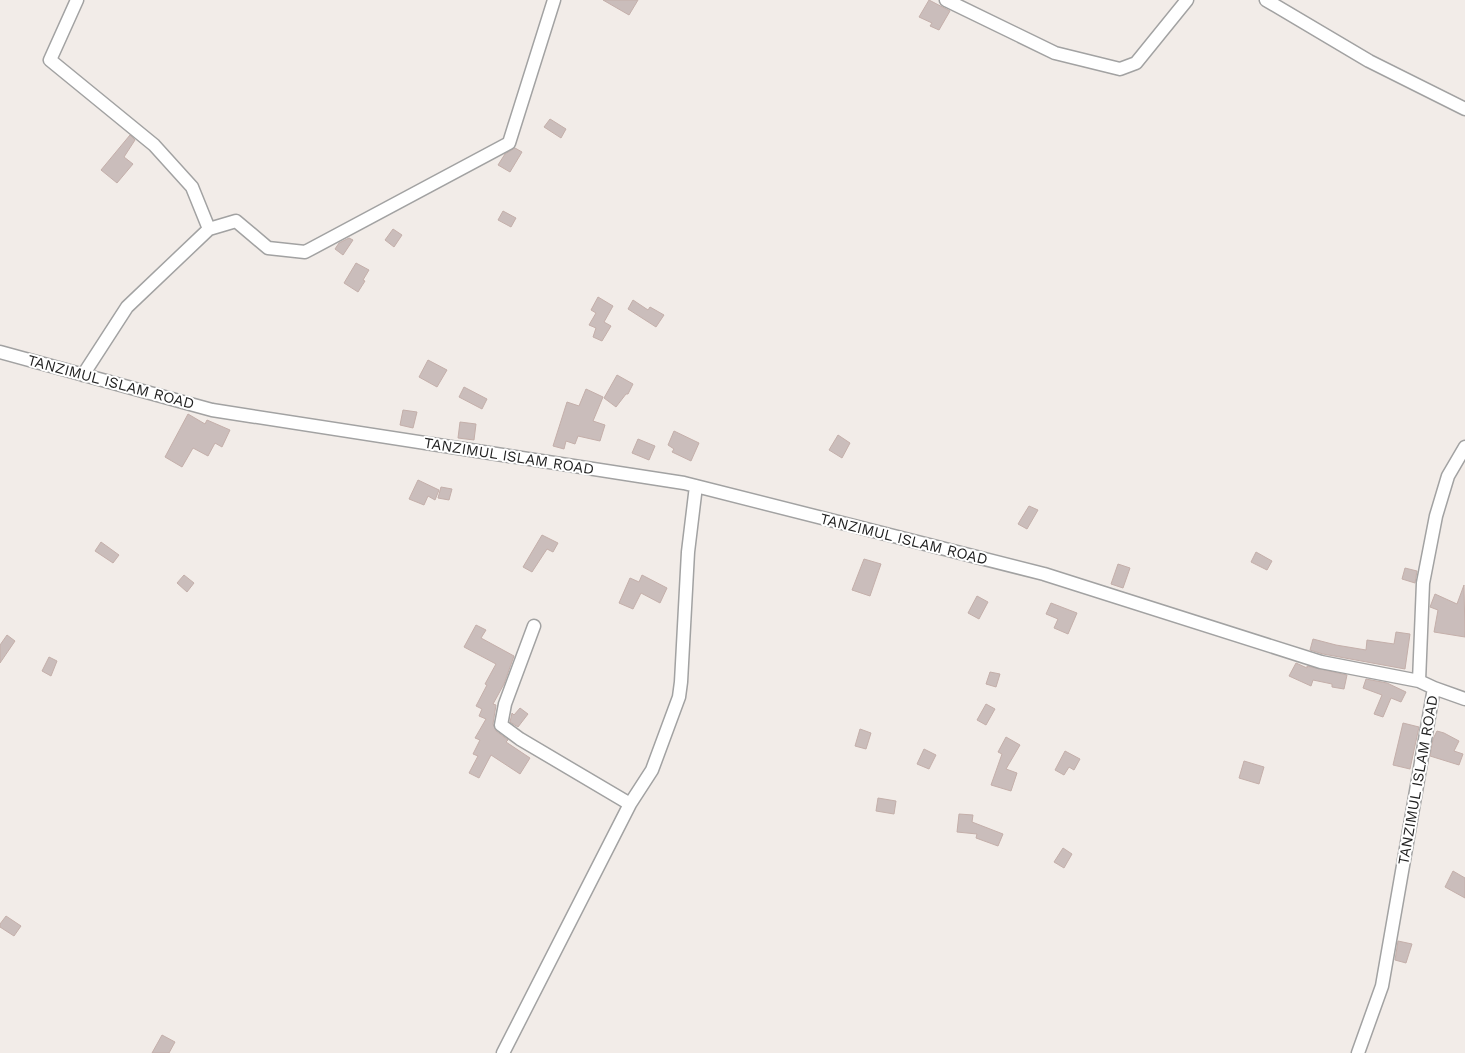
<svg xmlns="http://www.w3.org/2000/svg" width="1465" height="1053" viewBox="0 0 1465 1053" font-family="'Work Sans',sans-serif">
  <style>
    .building { fill: #cabdbb; stroke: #c4afaa }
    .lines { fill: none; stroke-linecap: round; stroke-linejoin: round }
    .street-casing { stroke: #a2a2a2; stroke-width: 15 }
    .street { stroke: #fff; stroke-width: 12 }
    .labels { text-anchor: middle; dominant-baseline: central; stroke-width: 4; stroke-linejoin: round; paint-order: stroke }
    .street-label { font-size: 15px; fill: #212121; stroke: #fff }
  </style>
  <rect width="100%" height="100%" fill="#f2ece8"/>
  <path class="building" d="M 603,0 L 638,0 L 629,15 Z
    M 929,0 L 950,11 L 939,30 L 930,26 L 932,23 L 919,17 Z
    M 550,119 L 566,129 L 561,138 L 544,127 Z
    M 130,135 L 135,140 L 124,157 L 133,164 L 117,183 L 101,170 Z
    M 515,148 L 522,152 L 510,172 L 498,165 L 505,154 Z
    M 503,211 L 516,218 L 511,227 L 498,220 Z
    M 393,229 L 402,235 L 394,247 L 385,240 Z
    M 349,238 L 353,240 L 343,255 L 335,249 L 339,243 Z
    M 356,263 L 369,270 L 363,280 L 365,281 L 358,292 L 344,283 Z
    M 598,297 L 613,306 L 604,322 L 611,326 L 602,341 L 593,337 L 596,328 L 589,325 L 596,313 L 591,310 Z
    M 633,300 L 648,310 L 650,307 L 664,315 L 656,327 L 628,309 Z
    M 428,360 L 447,370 L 437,387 L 419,377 Z
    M 617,375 L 633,384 L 628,394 L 626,394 L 616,407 L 604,398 Z
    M 464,387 L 487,399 L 482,409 L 459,397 Z
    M 586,389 L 603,397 L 593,421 L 605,425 L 600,441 L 578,436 L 575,444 L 566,441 L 564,449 L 553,446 L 567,402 L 579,406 Z
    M 403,410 L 417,412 L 413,428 L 400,425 Z
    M 188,414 L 205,424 L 207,420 L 230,430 L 222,447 L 215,443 L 208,456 L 193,448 L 182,467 L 165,457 Z
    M 460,422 L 476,424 L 474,440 L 458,438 Z
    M 674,431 L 699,443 L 691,461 L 672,452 L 674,449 L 668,445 Z
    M 838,435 L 850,443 L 842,458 L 829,450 Z
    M 638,439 L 655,446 L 649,460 L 632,453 Z
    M 418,480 L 439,490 L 435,500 L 428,496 L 424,505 L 409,499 Z
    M 441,487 L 452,489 L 449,500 L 438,498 Z
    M 1029,506 L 1038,510 L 1027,529 L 1018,524 Z
    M 542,535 L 558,543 L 553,552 L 547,549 L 532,572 L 523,567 Z
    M 101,542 L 119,555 L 113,563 L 95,551 Z
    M 1256,552 L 1272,561 L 1267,570 L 1251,562 Z
    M 864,559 L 881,564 L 870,596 L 852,590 Z
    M 1118,564 L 1130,568 L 1123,588 L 1111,584 Z
    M 1405,568 L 1417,571 L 1415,583 L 1402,579 Z
    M 184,575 L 194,583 L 187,592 L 177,583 Z
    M 642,575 L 667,588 L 660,603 L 641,593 L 633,609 L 619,603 L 630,578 L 639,582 Z
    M 1464,585 L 1465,637 L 1434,632 L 1438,610 L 1430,607 L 1435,594 L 1457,604 Z
    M 977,596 L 988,602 L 979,619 L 968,613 Z
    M 1051,603 L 1077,613 L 1068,634 L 1054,628 L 1058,619 L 1046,614 Z
    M 476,625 L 486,630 L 481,638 L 514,656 L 504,684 L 493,704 L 496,705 L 493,724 L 496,731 L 508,740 L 506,742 L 530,758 L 520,774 L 491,755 L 479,778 L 469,773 L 478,756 L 473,754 L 480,740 L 475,738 L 486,719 L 479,716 L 482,709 L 476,706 L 487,685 L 485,684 L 496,664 L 464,647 Z
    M 1396,632 L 1410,634 L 1405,669 L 1323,654 L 1310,650 L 1313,639 L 1336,645 L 1366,650 L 1367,640 L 1394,644 Z
    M 7,635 L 15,641 L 0,663 L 0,645 Z
    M 49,657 L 57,661 L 51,676 L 42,671 Z
    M 1296,663 L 1307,668 L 1307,666 L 1347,675 L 1344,689 L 1332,687 L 1332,684 L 1313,680 L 1311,686 L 1289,676 Z
    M 990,672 L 1000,674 L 996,687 L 986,684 Z
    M 1366,679 L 1387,683 L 1406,692 L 1401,702 L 1391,698 L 1383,717 L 1374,714 L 1382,695 L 1363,688 Z
    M 986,704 L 995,709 L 986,725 L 977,720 Z
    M 520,708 L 528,714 L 518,727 L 510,722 L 512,713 L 514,715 Z
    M 1403,723 L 1419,727 L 1410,769 L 1393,765 Z
    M 860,729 L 871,733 L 866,749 L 855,746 Z
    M 1437,731 L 1444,733 L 1459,741 L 1454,751 L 1463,754 L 1459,765 L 1430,756 L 1433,739 Z
    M 1006,737 L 1020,745 L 1006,769 L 1017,773 L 1011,791 L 991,785 L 1002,754 L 998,752 Z
    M 924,749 L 936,755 L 929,769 L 917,764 Z
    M 1065,751 L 1080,759 L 1074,770 L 1069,767 L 1064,775 L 1055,770 Z
    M 1244,761 L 1264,767 L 1259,784 L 1239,778 Z
    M 878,798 L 896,801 L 894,814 L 876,811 Z
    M 959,814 L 973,815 L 972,822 L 1003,834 L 998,846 L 976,838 L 977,834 L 957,832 Z
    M 1063,848 L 1072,854 L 1064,868 L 1054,862 Z
    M 1453,871 L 1465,878 L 1465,898 L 1445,887 Z
    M 6,916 L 21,926 L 14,936 L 0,927 L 0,924 Z
    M 1398,941 L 1412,944 L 1406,963 L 1395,960 Z
    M 162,1035 L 175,1042 L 169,1053 L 152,1053 Z"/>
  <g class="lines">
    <g class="street-casing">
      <path id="street" d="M 77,0 L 50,60 L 154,145 L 192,187 L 209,229
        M 946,0 L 1055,53 L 1120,69 L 1136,63 L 1187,0
        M 1266,0 L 1369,61 L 1465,109
        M 0,352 L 212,410 L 684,483 L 1044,574 L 1321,662 L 1419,681 L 1434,688 L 1382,986 L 1358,1053
        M 83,375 L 127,307 L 209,229 L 236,221 L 268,248 L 305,252 L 509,143 L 554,0
        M 534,626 L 505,704 L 501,725 L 520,739 L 630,804
        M 1419,681 L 1423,583 L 1436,516 L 1448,476 L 1465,447
        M 1434,688 L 1465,699
        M 503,1053 L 630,804 L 652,770 L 679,697 L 681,682 L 688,552 L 696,486"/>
    </g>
    <use href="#street" class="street"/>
  </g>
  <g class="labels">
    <g class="street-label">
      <text transform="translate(111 382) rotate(15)">TANZIMUL ISLAM ROAD</text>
      <text transform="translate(509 456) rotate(9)">TANZIMUL ISLAM ROAD</text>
      <text transform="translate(904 539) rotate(14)">TANZIMUL ISLAM ROAD</text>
      <text transform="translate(1418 780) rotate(-80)">TANZIMUL ISLAM ROAD</text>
    </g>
  </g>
</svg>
